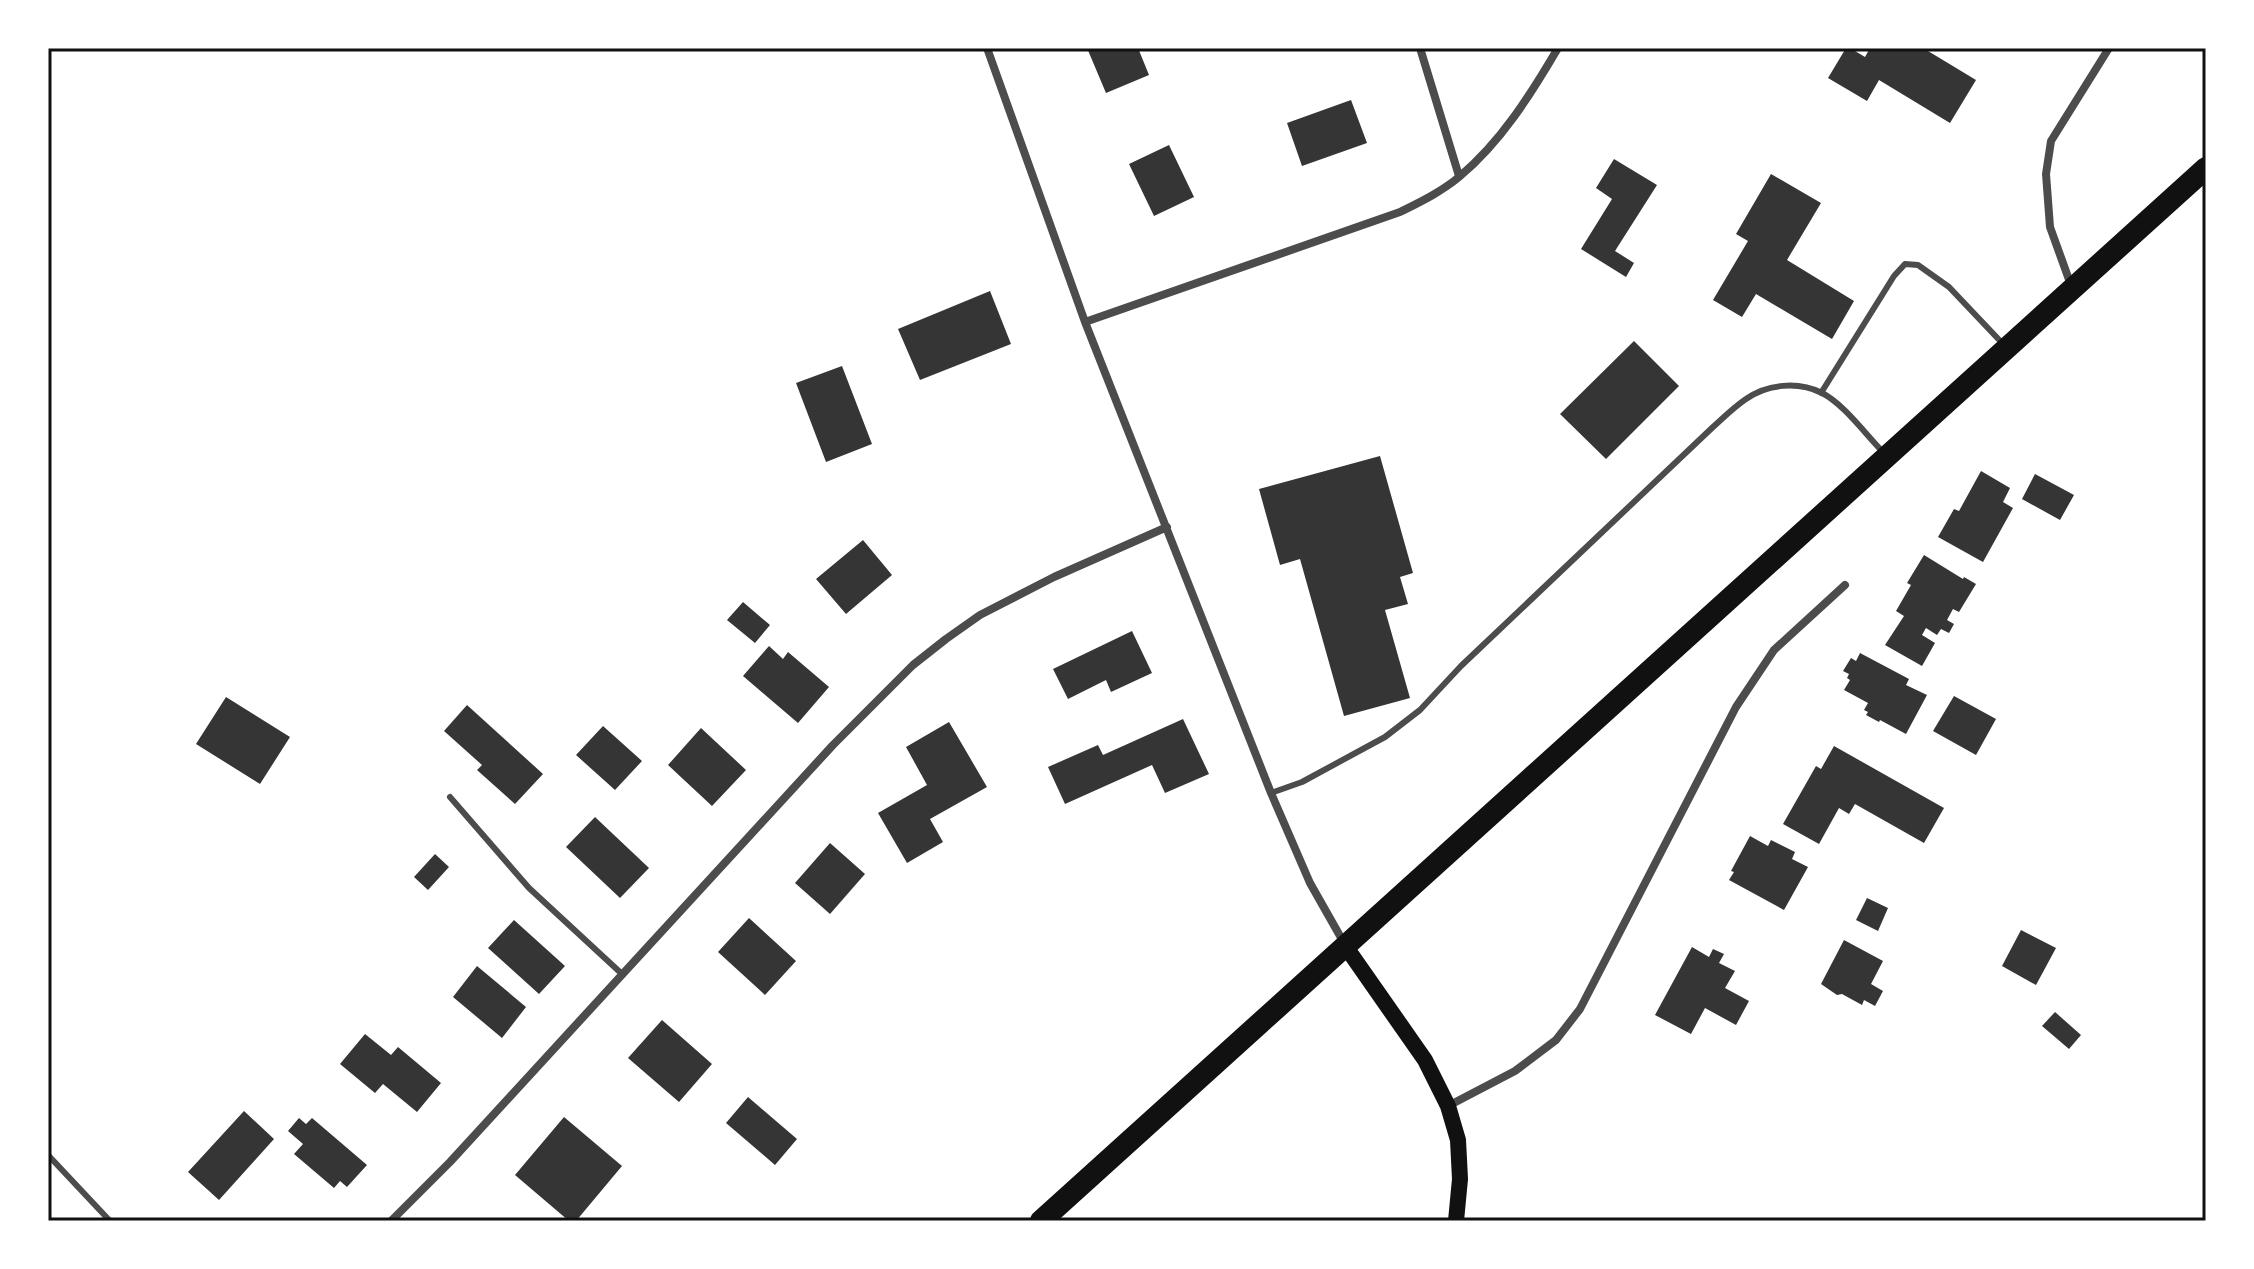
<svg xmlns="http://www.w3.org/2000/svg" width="2254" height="1269" viewBox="0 0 2254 1269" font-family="'Zilla Slab',serif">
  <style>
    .building { fill: #353535 }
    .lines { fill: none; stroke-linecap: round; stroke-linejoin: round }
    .service { stroke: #4c4c4c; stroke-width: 6 }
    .minor { stroke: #4c4c4c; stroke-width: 8 }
    .secondary { stroke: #111; stroke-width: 16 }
    .trunk { stroke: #111; stroke-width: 22 }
    .neatline { fill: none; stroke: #111; stroke-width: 3 }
  </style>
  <rect width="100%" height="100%" fill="#fff"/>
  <path class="building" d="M 1087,48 L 1138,48 L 1149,75 L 1106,93 Z
    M 1846,48 L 1850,48 L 1865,57 L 1870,48 L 1923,48 L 1976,80 L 1950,123 L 1879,80 L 1867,101 L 1828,78 Z
    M 1351,100 L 1367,143 L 1302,166 L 1287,123 Z
    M 1169,145 L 1194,197 L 1154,216 L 1129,164 Z
    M 1614,159 L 1657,185 L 1615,251 L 1634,263 L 1626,277 L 1581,249 L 1612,199 L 1596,188 Z
    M 1771,174 L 1821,203 L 1787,260 L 1854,301 L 1832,339 L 1756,294 L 1742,317 L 1713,300 L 1748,241 L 1736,234 Z
    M 990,291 L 1011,344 L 920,380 L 898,329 Z
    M 1634,341 L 1679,386 L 1606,459 L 1560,414 Z
    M 842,366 L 872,444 L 826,462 L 796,383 Z
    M 1380,456 L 1413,573 L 1400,577 L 1408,604 L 1385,610 L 1410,698 L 1344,716 L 1300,559 L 1280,565 L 1259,489 Z
    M 1981,471 L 2010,488 L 2003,502 L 2013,508 L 1983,562 L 1938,537 L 1954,509 L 1959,511 Z
    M 2035,474 L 2074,495 L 2060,520 L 2022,499 Z
    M 863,540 L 892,575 L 846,614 L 816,579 Z
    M 1924,555 L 1963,579 L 1964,577 L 1976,584 L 1959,612 L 1953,609 L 1947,620 L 1954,624 L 1949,633 L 1941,629 L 1937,635 L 1926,628 L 1922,635 L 1935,643 L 1922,666 L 1885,645 L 1904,616 L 1896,611 L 1911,585 L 1907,583 Z
    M 743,602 L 770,625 L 755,643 L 727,620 Z
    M 1132,631 L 1152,673 L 1111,692 L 1106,680 L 1068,699 L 1053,669 Z
    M 769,646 L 783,659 L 788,652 L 829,687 L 798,723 L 743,676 Z
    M 1860,653 L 1909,679 L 1906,685 L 1927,695 L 1906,734 L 1880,720 L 1879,722 L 1866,715 L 1868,712 L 1864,710 L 1868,703 L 1844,690 L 1850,680 L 1847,678 L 1849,674 L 1843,671 L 1851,658 L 1856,661 Z
    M 1954,696 L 1996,719 L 1976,755 L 1933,731 Z
    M 226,697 L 290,737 L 260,784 L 196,744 Z
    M 467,705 L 543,774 L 515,804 L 477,770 L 482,765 L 444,731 Z
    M 1183,719 L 1209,774 L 1165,793 L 1152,765 L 1065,804 L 1048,767 L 1098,745 L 1103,755 Z
    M 949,722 L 987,787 L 930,819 L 943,842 L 907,863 L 878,813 L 927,785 L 906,747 Z
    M 603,726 L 642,761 L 615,790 L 576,755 Z
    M 701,728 L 746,770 L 712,806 L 668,765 Z
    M 1834,746 L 1944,808 L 1924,843 L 1855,804 L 1849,814 L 1839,808 L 1819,844 L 1783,824 L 1816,766 L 1821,769 Z
    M 595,817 L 649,868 L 620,898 L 566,847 Z
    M 1750,836 L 1768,846 L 1771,840 L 1795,852 L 1792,859 L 1808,867 L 1784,910 L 1729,880 L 1734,872 L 1731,871 Z
    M 830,843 L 865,874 L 830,914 L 795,883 Z
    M 435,854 L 449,867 L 428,890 L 414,877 Z
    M 1867,898 L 1888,908 L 1878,931 L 1856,920 Z
    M 749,918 L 796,961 L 765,995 L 718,952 Z
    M 514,920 L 565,966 L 539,994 L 488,948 Z
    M 2021,930 L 2056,948 L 2036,985 L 2002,966 Z
    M 1844,940 L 1883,961 L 1871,984 L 1883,991 L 1875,1006 L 1864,1000 L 1862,1005 L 1842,994 L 1837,995 L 1821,984 Z
    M 1692,947 L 1709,957 L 1713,949 L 1724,954 L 1719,963 L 1735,971 L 1725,988 L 1749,1001 L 1736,1025 L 1705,1008 L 1691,1034 L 1655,1015 Z
    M 477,966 L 526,1007 L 502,1038 L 453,997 Z
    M 2055,1012 L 2081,1035 L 2069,1049 L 2042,1026 Z
    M 662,1020 L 712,1064 L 679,1102 L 628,1058 Z
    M 365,1034 L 391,1055 L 398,1047 L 441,1083 L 417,1112 L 383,1084 L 375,1093 L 340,1064 Z
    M 748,1097 L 797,1139 L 775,1165 L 726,1123 Z
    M 244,1111 L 274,1139 L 219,1200 L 188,1172 Z
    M 564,1117 L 622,1166 L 576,1221 L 569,1221 L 515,1175 Z
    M 299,1118 L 306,1124 L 312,1118 L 367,1165 L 347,1187 L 340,1181 L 334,1188 L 294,1154 L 303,1144 L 288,1131 Z"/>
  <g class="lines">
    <path class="service" d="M 1821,393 L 1894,276 L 1905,264 L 1918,265 L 1949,287 L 2004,345
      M 1271,793 L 1302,782 L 1385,737 L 1420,710 L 1461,666 L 1713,427 C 1723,418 1734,407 1746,399 C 1767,384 1798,381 1822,393 C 1844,404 1866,435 1884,453
      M 450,797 L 529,888 L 622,974
      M 48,1155 L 110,1221"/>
    <path class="minor" d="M 987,48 L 1085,322 L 1271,793 L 1310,883 L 1344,943
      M 1420,48 L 1459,176
      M 2072,288 L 2050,227 L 2046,174 L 2051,141 L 2109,48
      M 1085,322 L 1400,212 C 1420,202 1441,192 1459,177 C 1501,142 1531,94 1558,48
      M 1448,1106 L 1515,1071 L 1556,1040 L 1580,1009 L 1736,707 L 1774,650 L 1845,585
      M 391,1221 L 450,1162 L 833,745 L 913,665 L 946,639 L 980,615 L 1054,577 L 1167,527"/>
    <path class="secondary" d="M 1346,947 L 1425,1060 L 1448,1106 L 1458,1140 L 1460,1179 L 1456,1221"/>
    <path class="trunk" d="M 1041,1221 L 2206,168"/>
  </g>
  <rect width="2254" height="1269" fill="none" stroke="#ffffff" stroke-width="100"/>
  <rect x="50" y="50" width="2154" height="1169" class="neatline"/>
</svg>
